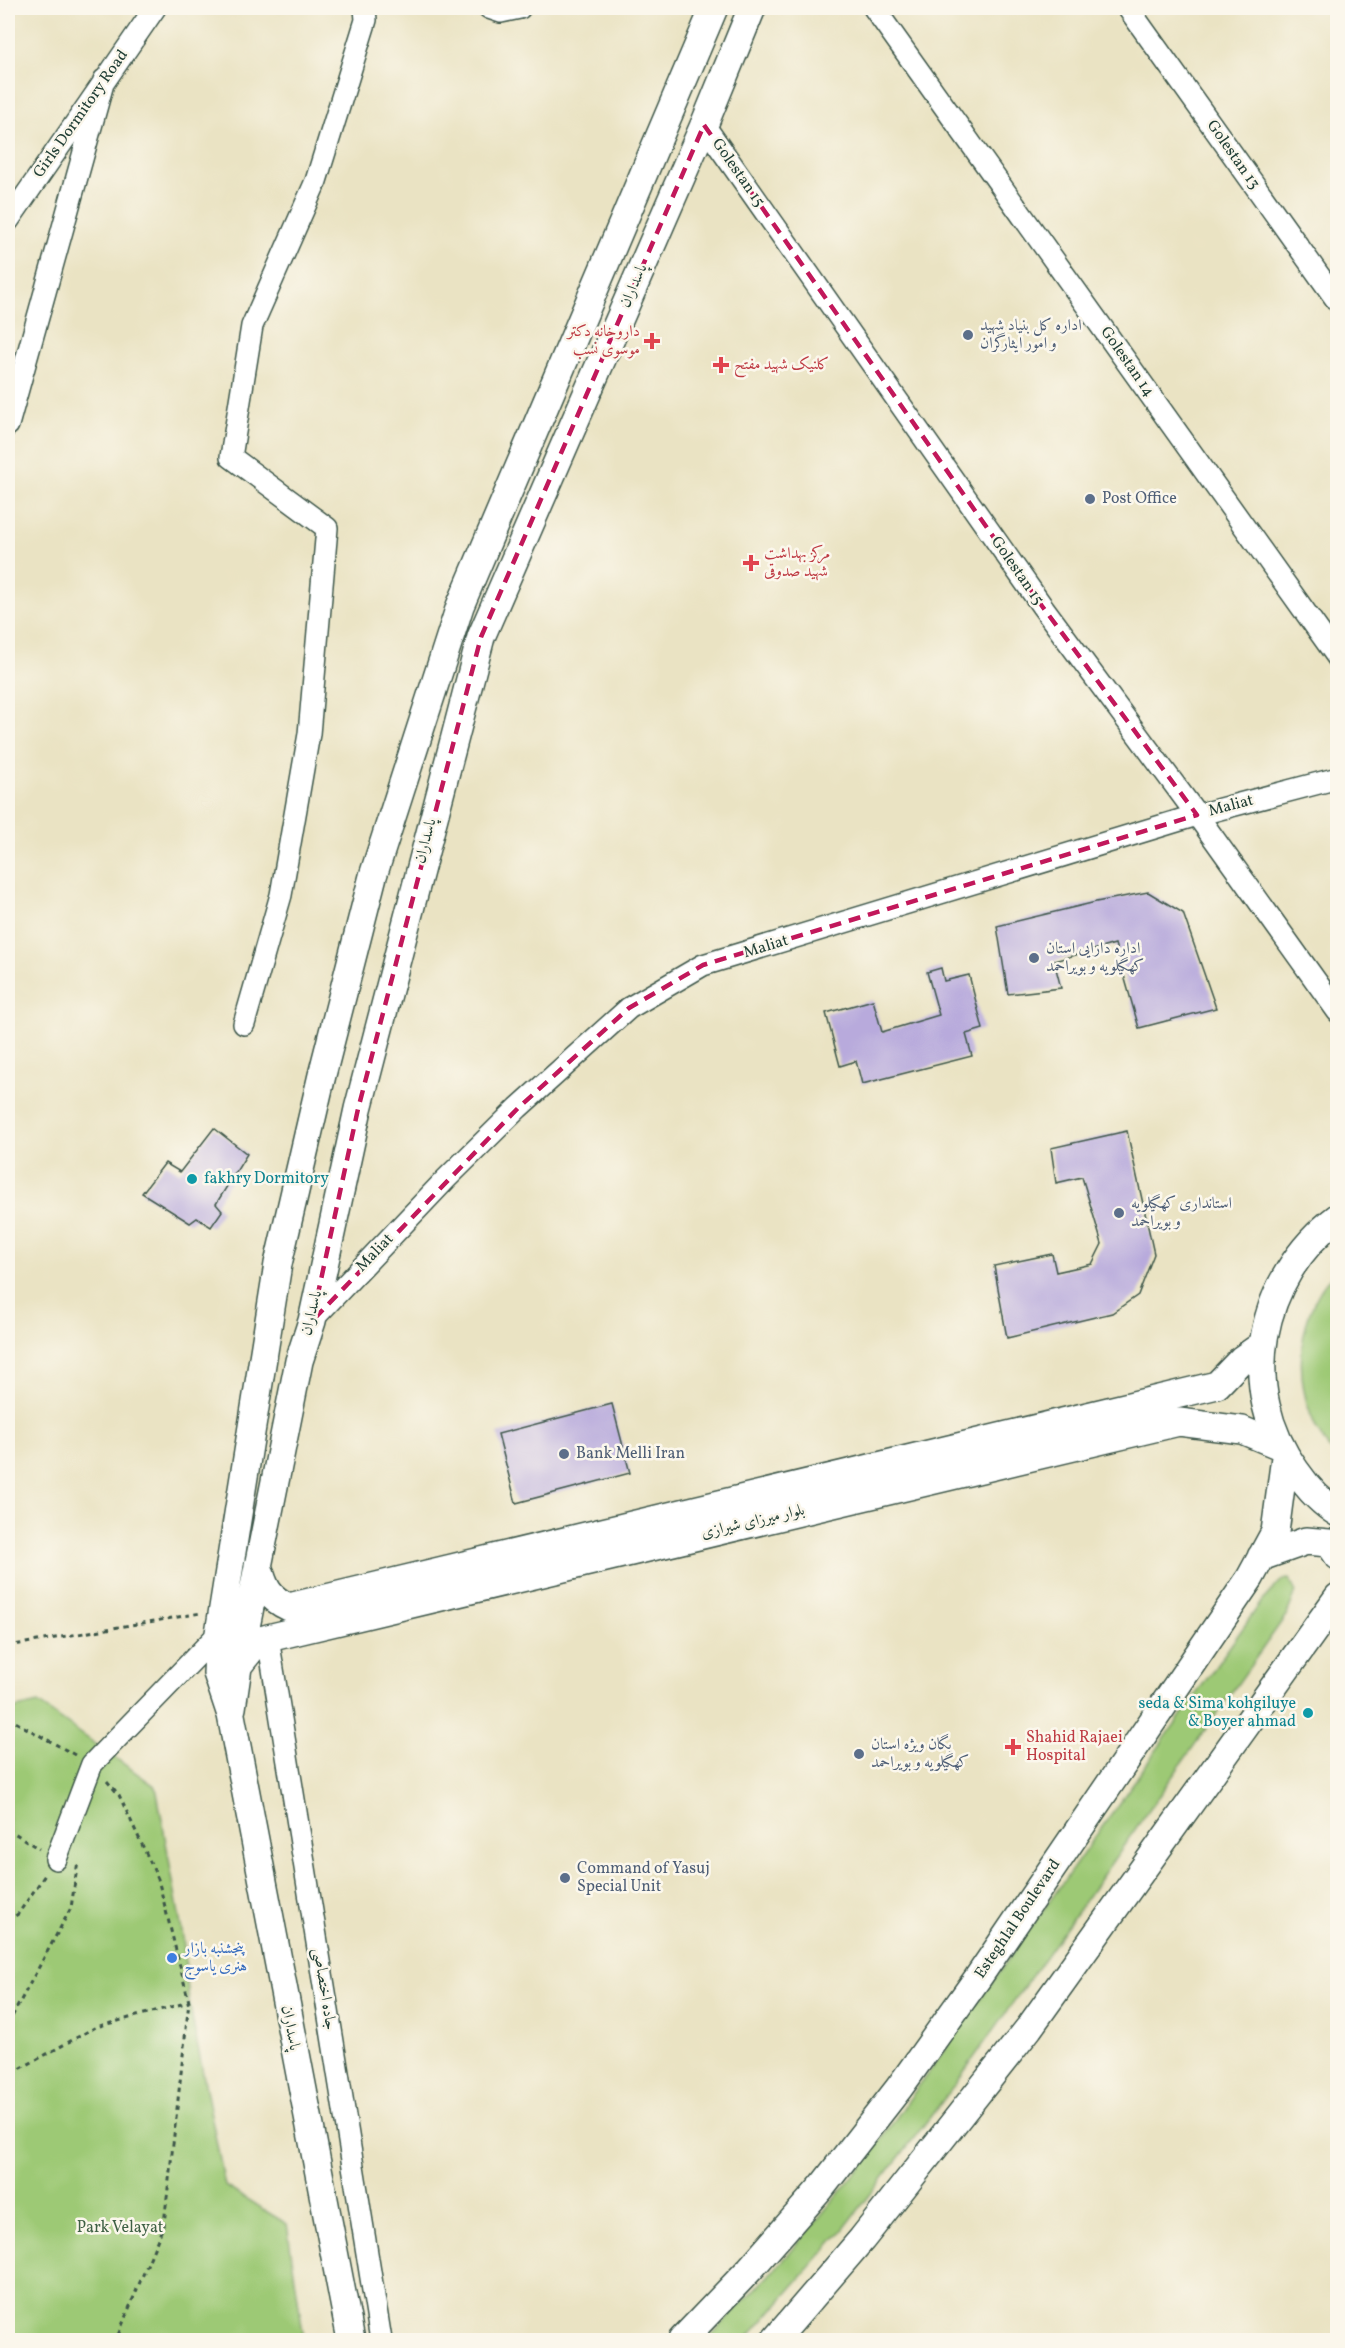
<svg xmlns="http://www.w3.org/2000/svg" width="1345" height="2348" viewBox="0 0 1345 2348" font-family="Vollkorn,Amiri,serif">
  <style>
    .green { fill: #9dc975; stroke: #5e8354; stroke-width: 1.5 }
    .building { fill: #b8aadc }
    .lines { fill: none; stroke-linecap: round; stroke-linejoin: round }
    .minor-casing { stroke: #3d5649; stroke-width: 24 }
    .major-casing { stroke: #3d5649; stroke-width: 30 }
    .path { stroke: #3d5649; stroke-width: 3; stroke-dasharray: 4.5 4.5; stroke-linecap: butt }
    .minor { stroke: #fff; stroke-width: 21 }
    .major { stroke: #fff; stroke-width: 27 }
    .marked { fill: none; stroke: #c2185b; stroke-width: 4.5; stroke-dasharray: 12 8; stroke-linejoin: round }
    .service-dot { fill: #5c6f8a; stroke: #fbf7ec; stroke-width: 2 }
    .health-dot { fill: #e0444e; stroke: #fbf7ec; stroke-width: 2 }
    .culture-dot { fill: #0f9aa8; stroke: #fbf7ec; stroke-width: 2 }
    .shop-dot { fill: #3f7fe0; stroke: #fbf7ec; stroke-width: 2 }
    .labels { text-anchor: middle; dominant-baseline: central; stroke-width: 5; stroke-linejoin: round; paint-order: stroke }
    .street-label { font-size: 16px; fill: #1f3d34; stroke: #fbf7ec }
    .service-label { font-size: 16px; fill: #4e5e75; stroke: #fbf7ec; text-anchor: start }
    .health-label { font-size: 16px; fill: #be3a42; stroke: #fbf7ec; text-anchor: start }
    .culture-label { font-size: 16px; fill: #0d838f; stroke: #fbf7ec; text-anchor: start }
    .shop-label { font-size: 16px; fill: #366cbe; stroke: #fbf7ec; text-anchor: start }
    .park-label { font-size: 16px; fill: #3e6044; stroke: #fbf7ec }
  </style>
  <rect width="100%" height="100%" fill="#fbf7ec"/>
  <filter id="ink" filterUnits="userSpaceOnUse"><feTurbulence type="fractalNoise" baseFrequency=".0167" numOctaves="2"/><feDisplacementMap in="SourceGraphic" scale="12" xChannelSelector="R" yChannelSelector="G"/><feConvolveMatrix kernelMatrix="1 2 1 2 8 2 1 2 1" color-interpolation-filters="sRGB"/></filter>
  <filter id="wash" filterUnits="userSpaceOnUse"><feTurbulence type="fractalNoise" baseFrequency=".008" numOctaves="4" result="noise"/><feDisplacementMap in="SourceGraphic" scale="24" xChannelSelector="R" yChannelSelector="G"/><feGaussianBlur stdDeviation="1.35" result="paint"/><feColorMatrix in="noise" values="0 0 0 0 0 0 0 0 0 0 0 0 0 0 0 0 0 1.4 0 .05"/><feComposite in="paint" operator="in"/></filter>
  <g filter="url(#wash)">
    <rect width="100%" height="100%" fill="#eae3c3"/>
    <path class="green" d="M 1337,1270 L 1337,1458 C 1291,1410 1288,1317 1337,1270 Z
      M 1289,1579 L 1296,1592 L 1287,1614 L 954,2086 L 843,2230 L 746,2340 L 707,2340 L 789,2254 L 867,2159 L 1262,1601 L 1282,1580 Z
      M 38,1703 L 156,1787 L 183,1937 L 189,2002 L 225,2186 L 287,2224 L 304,2340 L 8,2340 L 8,1710 Z"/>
    <g id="blocks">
      <path class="building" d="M 1148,892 L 1183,913 L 1216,1008 L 1139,1028 L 1115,944 L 1054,961 L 1061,988 L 1008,994 L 997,926 L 1096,902 Z
        M 941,968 L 944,981 L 969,975 L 983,1029 L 966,1034 L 972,1056 L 862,1084 L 856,1061 L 840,1066 L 826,1013 L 873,1000 L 882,1032 L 939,1015 L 927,972 Z
        M 214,1128 L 247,1154 L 216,1204 L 222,1211 L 211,1227 L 197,1218 L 190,1223 L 142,1193 L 165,1163 L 180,1172 Z
        M 1127,1131 L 1154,1254 L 1138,1295 L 1112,1313 L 1007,1338 L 994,1266 L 1052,1254 L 1056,1272 L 1092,1264 L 1102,1244 L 1082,1177 L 1056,1183 L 1051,1148 Z
        M 612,1404 L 630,1473 L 516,1503 L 498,1434 Z"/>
    </g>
  </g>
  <g filter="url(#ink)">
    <use href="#blocks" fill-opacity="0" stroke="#3d5649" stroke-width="1.5"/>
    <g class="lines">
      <g class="minor-casing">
        <path id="minor" d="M 489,8 L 501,12 L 520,8
          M 874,8 L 1338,658
          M 1128,8 L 1338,302
          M 704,125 L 1042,606 L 1197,815 L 1338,1012
          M 8,221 L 155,8
          M 8,425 L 104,80
          M 244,1024 L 281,895 L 309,734 L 327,528 L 231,457 L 252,326 L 316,181 L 366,20 L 365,8
          M 312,1320 L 446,1179 L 518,1108 L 629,1008 L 703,965 L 1197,815 L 1338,778
          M 268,1638 L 381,2340
          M 56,1859 L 92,1764 L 219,1633"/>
      </g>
      <g class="major-casing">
        <path id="major" d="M 1338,1217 C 1258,1277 1236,1389 1296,1471 C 1307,1487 1321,1503 1338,1513
          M 1261,1557 L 1306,1541 L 1329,1543 L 1338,1556
          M 258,1565 C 264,1587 268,1598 289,1607 L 1217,1385 L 1242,1359 L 1262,1345
          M 238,1666 L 258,1641 L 268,1638 L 1179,1422 L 1242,1430 L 1280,1446
          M 232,1708 L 238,1667 L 299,1361 L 312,1321 L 358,1109 L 481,637 L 704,125 L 752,8
          M 351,2340 L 231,1715 L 217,1673 L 219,1633 L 278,1264 L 322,1075 L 373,876 L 460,606 L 714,8
          M 682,2340 L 750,2269 L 821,2188 L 899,2088 L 977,1979 L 1250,1578 L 1275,1532 L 1285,1457
          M 775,2340 L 862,2239 L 1029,2028 L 1338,1597"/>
      </g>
      <path class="path" d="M 8,1646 L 201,1613
        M 8,1718 L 75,1755
        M 107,1781 L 119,1795 L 158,1879 L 189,2002 L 164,2224 L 116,2340
        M 8,1829 L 39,1849
        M 8,1921 L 18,1914 L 45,1875
        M 8,2024 L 71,1908 L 78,1861
        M 8,2081 L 16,2071 L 96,2027 L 189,2002"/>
      <use href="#minor" class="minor"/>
      <use href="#major" class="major"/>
    </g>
  </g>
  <path class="marked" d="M 704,125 L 1042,606 L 1197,815 L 703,965 L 629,1008 L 518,1108 L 312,1321 L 358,1109 L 481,637 Z"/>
  <g class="service-dot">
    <circle cx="968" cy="335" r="6"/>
    <circle cx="1090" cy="499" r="6"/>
    <circle cx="1034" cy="958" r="6"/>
    <circle cx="1119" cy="1213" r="6"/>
    <circle cx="564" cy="1454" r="6"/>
    <circle cx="859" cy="1754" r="6"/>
    <circle cx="565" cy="1878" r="6"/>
  </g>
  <g class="health-dot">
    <path d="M649 332h6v6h6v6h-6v6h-6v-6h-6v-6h6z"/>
    <path d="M718 356h6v6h6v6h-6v6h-6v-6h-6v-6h6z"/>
    <path d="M748 554h6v6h6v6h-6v6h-6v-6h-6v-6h6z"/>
    <path d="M1010 1738h6v6h6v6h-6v6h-6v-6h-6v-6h6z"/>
  </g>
  <g class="culture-dot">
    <circle cx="192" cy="1179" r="6"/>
    <circle cx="1308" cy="1713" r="6"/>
  </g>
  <circle class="shop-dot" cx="172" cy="1958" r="6"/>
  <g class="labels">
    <g class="street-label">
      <text transform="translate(81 114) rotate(-55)">Girls Dormitory Road</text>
      <text transform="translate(1233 155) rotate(55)">Golestan 13</text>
      <text transform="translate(738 173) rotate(55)">Golestan 15</text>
      <text transform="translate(634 286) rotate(-66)">پاسداران</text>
      <text transform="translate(1127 362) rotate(55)">Golestan 14</text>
      <text transform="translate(1017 571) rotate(55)">Golestan 15</text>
      <text transform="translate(1231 806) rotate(-15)">Maliat</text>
      <text transform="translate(426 841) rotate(-75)">پاسداران</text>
      <text transform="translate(766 947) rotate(-17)">Maliat</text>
      <text transform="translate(375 1253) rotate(-46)">Maliat</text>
      <text transform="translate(312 1313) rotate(-76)">پاسداران</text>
      <text transform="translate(753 1522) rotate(-13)">بلوار میرزای شیرازی</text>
      <text transform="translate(1018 1919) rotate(-56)">Esteghlal Boulevard</text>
      <text transform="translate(324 1989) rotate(81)">جاده اختصاصی</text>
      <text transform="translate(290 2028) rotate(79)">پاسداران</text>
    </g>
    <g class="service-label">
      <text x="980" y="326">اداره کل بنیاد شهید<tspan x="980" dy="18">و امور ایثارگران</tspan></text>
      <text x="1102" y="499">Post Office</text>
      <text x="1046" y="949">اداره دارایی استان<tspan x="1046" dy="18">کهگیلویه و بویراحمد</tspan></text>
      <text x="1131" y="1204">استانداری کهگیلویه<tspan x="1131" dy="18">و بویراحمد</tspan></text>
      <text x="576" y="1454">Bank Melli Iran</text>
      <text x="871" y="1745">یگان ویژه استان<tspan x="871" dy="18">کهگیلویه و بویراحمد</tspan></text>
      <text x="577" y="1869">Command of Yasuj<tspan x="577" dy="18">Special Unit</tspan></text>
    </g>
    <g class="health-label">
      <text x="640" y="332" text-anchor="end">داروخانه دكتر<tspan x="640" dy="18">موسوی نسب</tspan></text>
      <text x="734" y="365">کلنیک شهید مفتح</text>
      <text x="764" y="554">مرکز بهداشت<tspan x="764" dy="18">شهید صدوقی</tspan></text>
      <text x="1026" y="1738">Shahid Rajaei<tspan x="1026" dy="18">Hospital</tspan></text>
    </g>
    <g class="culture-label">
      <text x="204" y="1179">fakhry Dormitory</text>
      <text x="1296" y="1704" text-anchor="end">seda &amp; Sima kohgiluye<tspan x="1296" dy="18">&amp; Boyer ahmad</tspan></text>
    </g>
    <g class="shop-label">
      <text x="184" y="1949">پنجشنبه بازار<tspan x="184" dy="18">هنری یاسوج</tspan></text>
    </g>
    <g class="park-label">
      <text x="120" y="2228">Park Velayat</text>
    </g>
  </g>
  <rect width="1345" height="2348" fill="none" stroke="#fbf7ec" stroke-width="30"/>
</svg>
